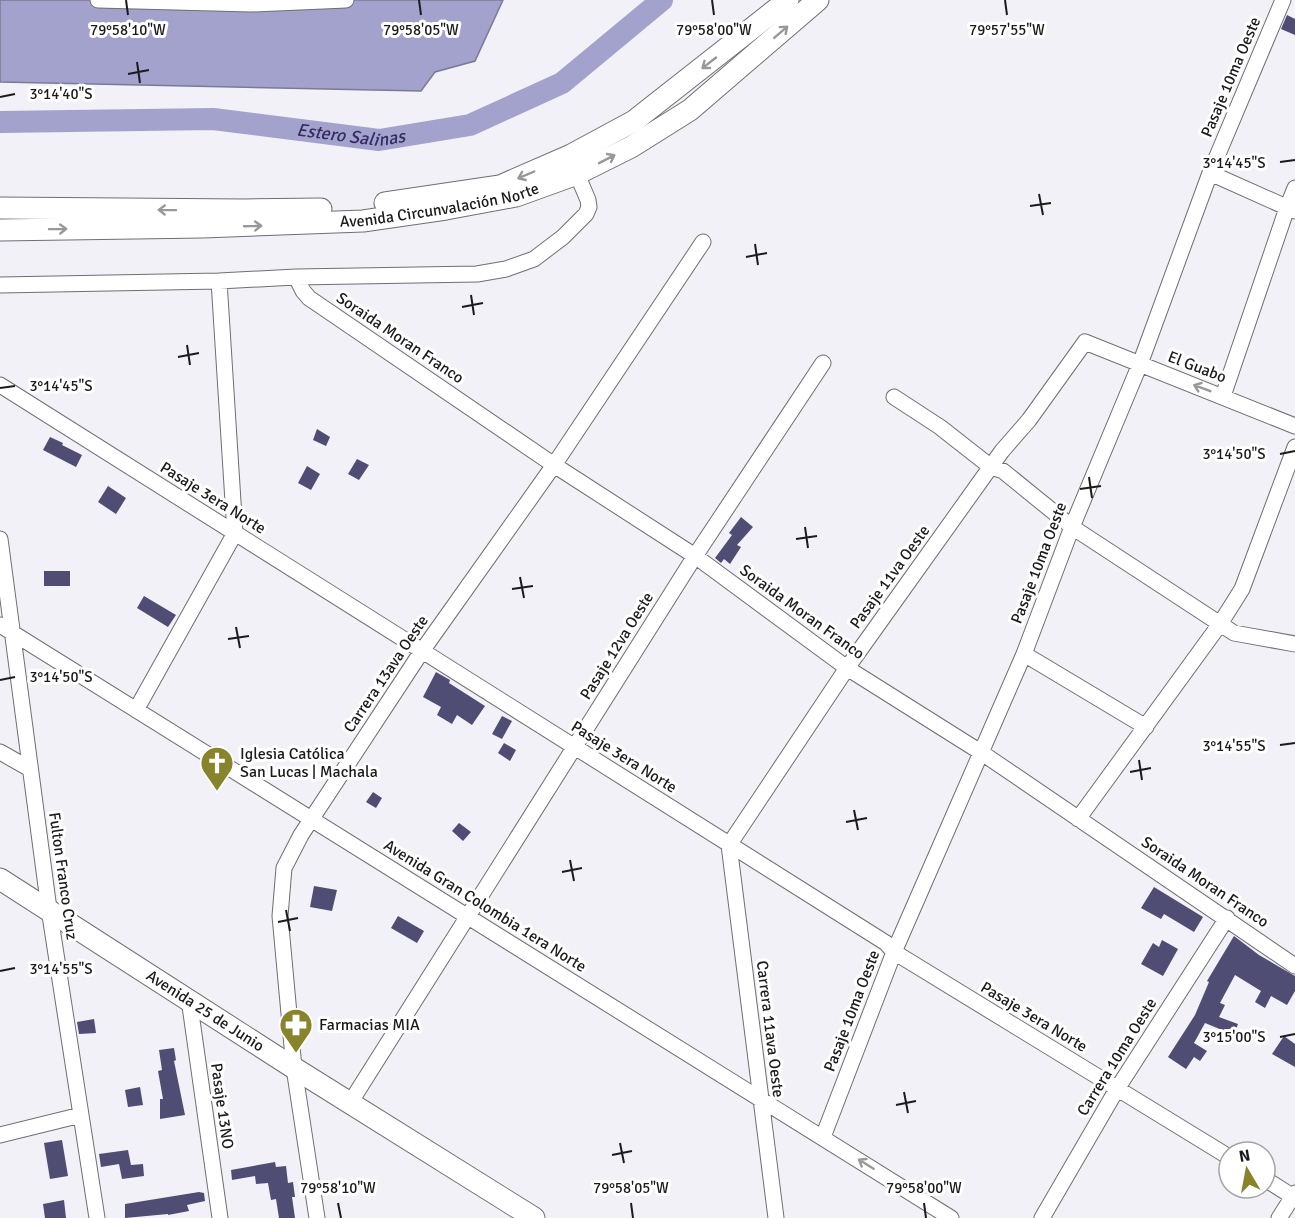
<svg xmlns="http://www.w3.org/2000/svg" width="1295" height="1218" viewBox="0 0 1295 1218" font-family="Signika,sans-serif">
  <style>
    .water { fill: #a3a2cd; stroke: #7a7a98; stroke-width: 1.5 }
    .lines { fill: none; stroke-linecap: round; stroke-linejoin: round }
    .river { stroke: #a3a2cd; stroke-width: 22 }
    .building { fill: #4f4d73 }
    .street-casing { stroke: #6e6e74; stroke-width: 17 }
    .secondary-casing { stroke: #6e6e74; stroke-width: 23 }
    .street { stroke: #fff; stroke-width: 15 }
    .secondary { stroke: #fff; stroke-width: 21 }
    .oneway { stroke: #989899 }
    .ticks { fill: none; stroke: #1b1b1d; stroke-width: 2 }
    .labels { text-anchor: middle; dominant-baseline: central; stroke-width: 6; stroke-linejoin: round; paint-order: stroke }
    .street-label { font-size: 16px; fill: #1b1b1d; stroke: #fff }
    .poi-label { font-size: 16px; fill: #1b1b1d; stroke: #fff; text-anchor: start }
    .water-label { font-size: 18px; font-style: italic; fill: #342c63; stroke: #fff }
    .ticks-label { font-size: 15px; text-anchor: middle; fill: #1b1b1d; stroke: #fff; stroke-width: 6; stroke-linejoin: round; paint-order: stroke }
  </style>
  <rect width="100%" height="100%" fill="#f1f1f7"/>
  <path class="water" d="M 0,0 L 503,0 L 475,61 L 435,72 L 421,91 L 0,82 Z"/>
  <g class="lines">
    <path class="river" id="s1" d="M 0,122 L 213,119 L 379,140 L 470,125 L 562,83 L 662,0"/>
  </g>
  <path class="building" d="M 1287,15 L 1295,19 L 1295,35 L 1281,29 Z
    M 317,429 L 330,437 L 326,446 L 313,440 Z
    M 50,437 L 63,443 L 62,445 L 82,455 L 76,467 L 43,450 Z
    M 357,459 L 369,465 L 359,480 L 348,474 Z
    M 307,466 L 320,474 L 311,490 L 298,483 Z
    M 108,486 L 126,498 L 116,514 L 98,502 Z
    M 741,517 L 753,527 L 737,545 L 741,547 L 730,564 L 724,559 L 721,563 L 715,558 L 732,535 L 729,533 Z
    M 44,571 L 70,571 L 70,586 L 44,586 Z
    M 144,596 L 176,615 L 168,627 L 137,608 Z
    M 436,672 L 450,680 L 449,683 L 485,706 L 472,725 L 457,715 L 452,724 L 437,715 L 441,707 L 423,697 Z
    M 502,716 L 512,721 L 502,739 L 492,734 Z
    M 504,743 L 516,750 L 510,761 L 498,753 Z
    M 373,792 L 382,798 L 376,808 L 366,802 Z
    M 459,823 L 471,832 L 463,841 L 452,831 Z
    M 314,886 L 337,890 L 332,911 L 310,907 Z
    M 1154,887 L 1203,917 L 1194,932 L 1164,914 L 1161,919 L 1141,908 Z
    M 398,916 L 424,931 L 417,943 L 391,928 Z
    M 1234,936 L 1259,955 L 1295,976 L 1295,991 L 1287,1005 L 1271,996 L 1265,1008 L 1255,1002 L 1261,991 L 1235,975 L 1220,1003 L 1225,1005 L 1219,1017 L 1238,1024 L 1234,1035 L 1205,1023 L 1194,1043 L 1207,1051 L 1200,1061 L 1194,1057 L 1186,1069 L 1168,1057 L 1195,1015 L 1209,982 L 1207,981 Z
    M 1162,940 L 1178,949 L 1163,976 L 1141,964 L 1153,943 L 1159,947 Z
    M 94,1019 L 96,1033 L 79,1034 L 77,1022 Z
    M 1284,1036 L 1295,1044 L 1295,1067 L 1272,1054 Z
    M 174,1048 L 176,1060 L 174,1061 L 185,1115 L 160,1119 L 160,1099 L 163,1099 L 158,1071 L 162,1070 L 159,1050 Z
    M 140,1087 L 143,1105 L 128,1107 L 125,1090 Z
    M 62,1140 L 68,1176 L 50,1179 L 44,1143 Z
    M 128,1150 L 131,1165 L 143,1164 L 144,1176 L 122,1179 L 119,1164 L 101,1167 L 99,1154 Z
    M 275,1162 L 276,1167 L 286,1166 L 288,1183 L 293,1182 L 295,1197 L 292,1197 L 295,1218 L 279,1218 L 276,1199 L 271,1200 L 268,1183 L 256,1184 L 255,1176 L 232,1180 L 231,1170 Z
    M 199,1192 L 204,1193 L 205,1201 L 187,1205 L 189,1211 L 168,1215 L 168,1214 L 125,1218 L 125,1204 Z
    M 64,1200 L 66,1218 L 45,1218 L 43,1204 Z"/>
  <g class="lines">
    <g class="street-casing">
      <path id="street" d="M 98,0 L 251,4 L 346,0
        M 1210,173 L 1295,211
        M 296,277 L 303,291 L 309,298 L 554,465 L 695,556 L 847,668 L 982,753 L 1295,966
        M 0,285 L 219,281 L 296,277 L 477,274 L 506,269 L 534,259 L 563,237 L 586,214 L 589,207 L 588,200 L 577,174
        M 0,385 L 886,943 L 894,952 L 1229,1157
        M 1223,396 L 1287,208 L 1295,188
        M 894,397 L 940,427 L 991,467 L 1003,471 L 1072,527 L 1234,633 L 1295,644
        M 0,539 L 49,909 L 97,1218
        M 0,625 L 951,1218
        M 1024,654 L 1146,727
        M 136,710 L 235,533 L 219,281
        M 0,752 L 30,769
        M 1078,819 L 1220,624 L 1242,589 L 1295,447
        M 189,999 L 220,1218
        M 350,1103 L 695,556 L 823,363
        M 0,1135 L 81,1115
        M 823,1137 L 894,952 L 1024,654 L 1072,527 L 1140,364 L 1210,173 L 1283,0
        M 1265,1179 L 1295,1198
        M 317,1218 L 294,1068 L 280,916 L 284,868 L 301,835 L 422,651 L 554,465 L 703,242
        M 776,1218 L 729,845 L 847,668 L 1002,451 L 1029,420 L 1085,342 L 1295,426
        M 1042,1218 L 1117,1089 L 1227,918
        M 1279,1218 L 1295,1193"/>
    </g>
    <g class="secondary-casing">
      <g id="secondary">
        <path d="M 385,203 L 500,186 L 571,155 L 634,121 L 788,0"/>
        <path d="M 0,208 L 244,210 L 321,209"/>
        <path id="s2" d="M 0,230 L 203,227 L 363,221 L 446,209 L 516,196 L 577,174 L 631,147 L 690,110 L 818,0"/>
        <path id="s3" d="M 0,879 L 294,1068 L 534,1218"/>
      </g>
    </g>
    <use href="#street" class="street"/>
    <use href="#secondary" class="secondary"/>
  </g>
  <defs><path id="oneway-shaft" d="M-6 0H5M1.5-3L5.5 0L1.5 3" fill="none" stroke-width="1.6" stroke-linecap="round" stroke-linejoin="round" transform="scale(1.5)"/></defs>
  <g class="oneway">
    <use href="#oneway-shaft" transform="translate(781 32) rotate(-41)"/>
    <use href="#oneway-shaft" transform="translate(709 63) rotate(142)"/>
    <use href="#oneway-shaft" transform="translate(607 159) rotate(-27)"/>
    <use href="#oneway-shaft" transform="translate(526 175) rotate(157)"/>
    <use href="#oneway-shaft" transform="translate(167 210) rotate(-179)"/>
    <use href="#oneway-shaft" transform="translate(253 226) rotate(-2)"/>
    <use href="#oneway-shaft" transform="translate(58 229) rotate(-1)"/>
    <use href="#oneway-shaft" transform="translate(1202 388) rotate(-159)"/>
    <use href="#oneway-shaft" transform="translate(866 1164) rotate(-148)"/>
  </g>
  <path class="ticks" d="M 126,0 L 128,15M 419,0 L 421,15M 712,0 L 714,15M 1005,0 L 1007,15M 137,62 L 140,83M 128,74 L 149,70M 0,97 L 15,94M 1280,162 L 1295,160M 1039,194 L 1043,215M 1030,206 L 1051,203M 755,244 L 758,265M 746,257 L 767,253M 471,295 L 474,315M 462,307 L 483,303M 187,345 L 190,365M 178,357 L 199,353M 0,388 L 15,386M 1280,454 L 1295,451M 1089,477 L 1092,498M 1080,489 L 1101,486M 805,527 L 808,548M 796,539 L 817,536M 520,577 L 524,598M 512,589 L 533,586M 236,627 L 240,648M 228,639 L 249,636M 0,680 L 15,677M 1280,745 L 1295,743M 1139,760 L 1142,780M 1130,772 L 1151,768M 854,810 L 858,830M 846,822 L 867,818M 570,860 L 574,881M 562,872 L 582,868M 286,910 L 290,931M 278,922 L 298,918M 0,971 L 15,968M 1280,1037 L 1295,1034M 904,1092 L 908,1113M 896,1105 L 916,1101M 620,1143 L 624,1163M 612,1155 L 632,1151M 338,1203 L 341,1218M 631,1203 L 633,1218M 924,1203 L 926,1218"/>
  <defs>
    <g id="church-pin" transform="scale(1.725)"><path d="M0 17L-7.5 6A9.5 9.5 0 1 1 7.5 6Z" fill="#88842c" stroke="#fff"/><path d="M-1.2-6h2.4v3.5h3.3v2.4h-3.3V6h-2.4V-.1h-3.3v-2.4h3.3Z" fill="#fff"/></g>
    <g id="pharmacy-pin" transform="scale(1.725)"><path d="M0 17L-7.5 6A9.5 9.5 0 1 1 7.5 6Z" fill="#88842c" stroke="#fff"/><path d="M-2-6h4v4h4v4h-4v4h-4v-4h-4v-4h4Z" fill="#fff"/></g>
  </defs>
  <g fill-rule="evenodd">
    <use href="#church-pin" x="217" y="763"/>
    <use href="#pharmacy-pin" x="296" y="1025"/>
  </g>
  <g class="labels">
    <g class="street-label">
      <text transform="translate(1231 77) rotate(-67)">Pasaje 10ma Oeste</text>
      <text stroke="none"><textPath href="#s2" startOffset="441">Avenida Circunvalación Norte</textPath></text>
      <text transform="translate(400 338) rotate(34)">Soraida Moran Franco</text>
      <text transform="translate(1197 367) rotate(21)">El Guabo</text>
      <text transform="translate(213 498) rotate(32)">Pasaje 3era Norte</text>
      <text transform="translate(1039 563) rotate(-69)">Pasaje 10ma Oeste</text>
      <text transform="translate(890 577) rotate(-54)">Pasaje 11va Oeste</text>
      <text transform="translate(802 612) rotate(36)">Soraida Moran Franco</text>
      <text transform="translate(617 646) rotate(-58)">Pasaje 12va Oeste</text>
      <text transform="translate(386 674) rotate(-56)">Carrera 13ava Oeste</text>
      <text transform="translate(624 757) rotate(32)">Pasaje 3era Norte</text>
      <text transform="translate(63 876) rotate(82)">Fulton Franco Cruz</text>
      <text transform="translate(1205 882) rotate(34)">Soraida Moran Franco</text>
      <text transform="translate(485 906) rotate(32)">Avenida Gran Colombia 1era Norte</text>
      <text stroke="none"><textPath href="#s3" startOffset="244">Avenida 25 de Junio</textPath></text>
      <text transform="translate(852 1011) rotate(-69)">Pasaje 10ma Oeste</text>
      <text transform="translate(1034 1017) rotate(31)">Pasaje 3era Norte</text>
      <text transform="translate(770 1029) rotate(83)">Carrera 11ava Oeste</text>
      <text transform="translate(1117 1057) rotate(-58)">Carrera 10ma Oeste</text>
      <text transform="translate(222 1106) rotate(82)">Pasaje 13NO</text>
    </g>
    <g class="poi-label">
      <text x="240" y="754">Iglesia Católica<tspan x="240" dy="18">San Lucas | Machala</tspan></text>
      <text x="319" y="1025">Farmacias MIA</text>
    </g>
    <g class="water-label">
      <text stroke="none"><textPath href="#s1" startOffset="352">Estero Salinas</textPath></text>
    </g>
  </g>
  <g class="ticks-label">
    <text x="128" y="35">79°58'10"W</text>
    <text x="421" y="35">79°58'05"W</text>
    <text x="714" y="35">79°58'00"W</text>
    <text x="1007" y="35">79°57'55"W</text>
    <text x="61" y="99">3°14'40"S</text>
    <text x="1234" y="168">3°14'45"S</text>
    <text x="61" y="391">3°14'45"S</text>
    <text x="1234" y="459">3°14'50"S</text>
    <text x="61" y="682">3°14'50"S</text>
    <text x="1234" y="751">3°14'55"S</text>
    <text x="61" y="974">3°14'55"S</text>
    <text x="1234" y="1042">3°15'00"S</text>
    <text x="338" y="1193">79°58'10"W</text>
    <text x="631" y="1193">79°58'05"W</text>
    <text x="924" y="1193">79°58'00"W</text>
  </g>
  <g transform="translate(1247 1170) rotate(350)"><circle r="28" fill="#ffffff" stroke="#a4a4a5" stroke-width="1.5"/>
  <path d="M0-4.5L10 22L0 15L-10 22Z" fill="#88842c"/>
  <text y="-9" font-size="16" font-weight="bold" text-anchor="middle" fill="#1b1b1d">N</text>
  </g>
</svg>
